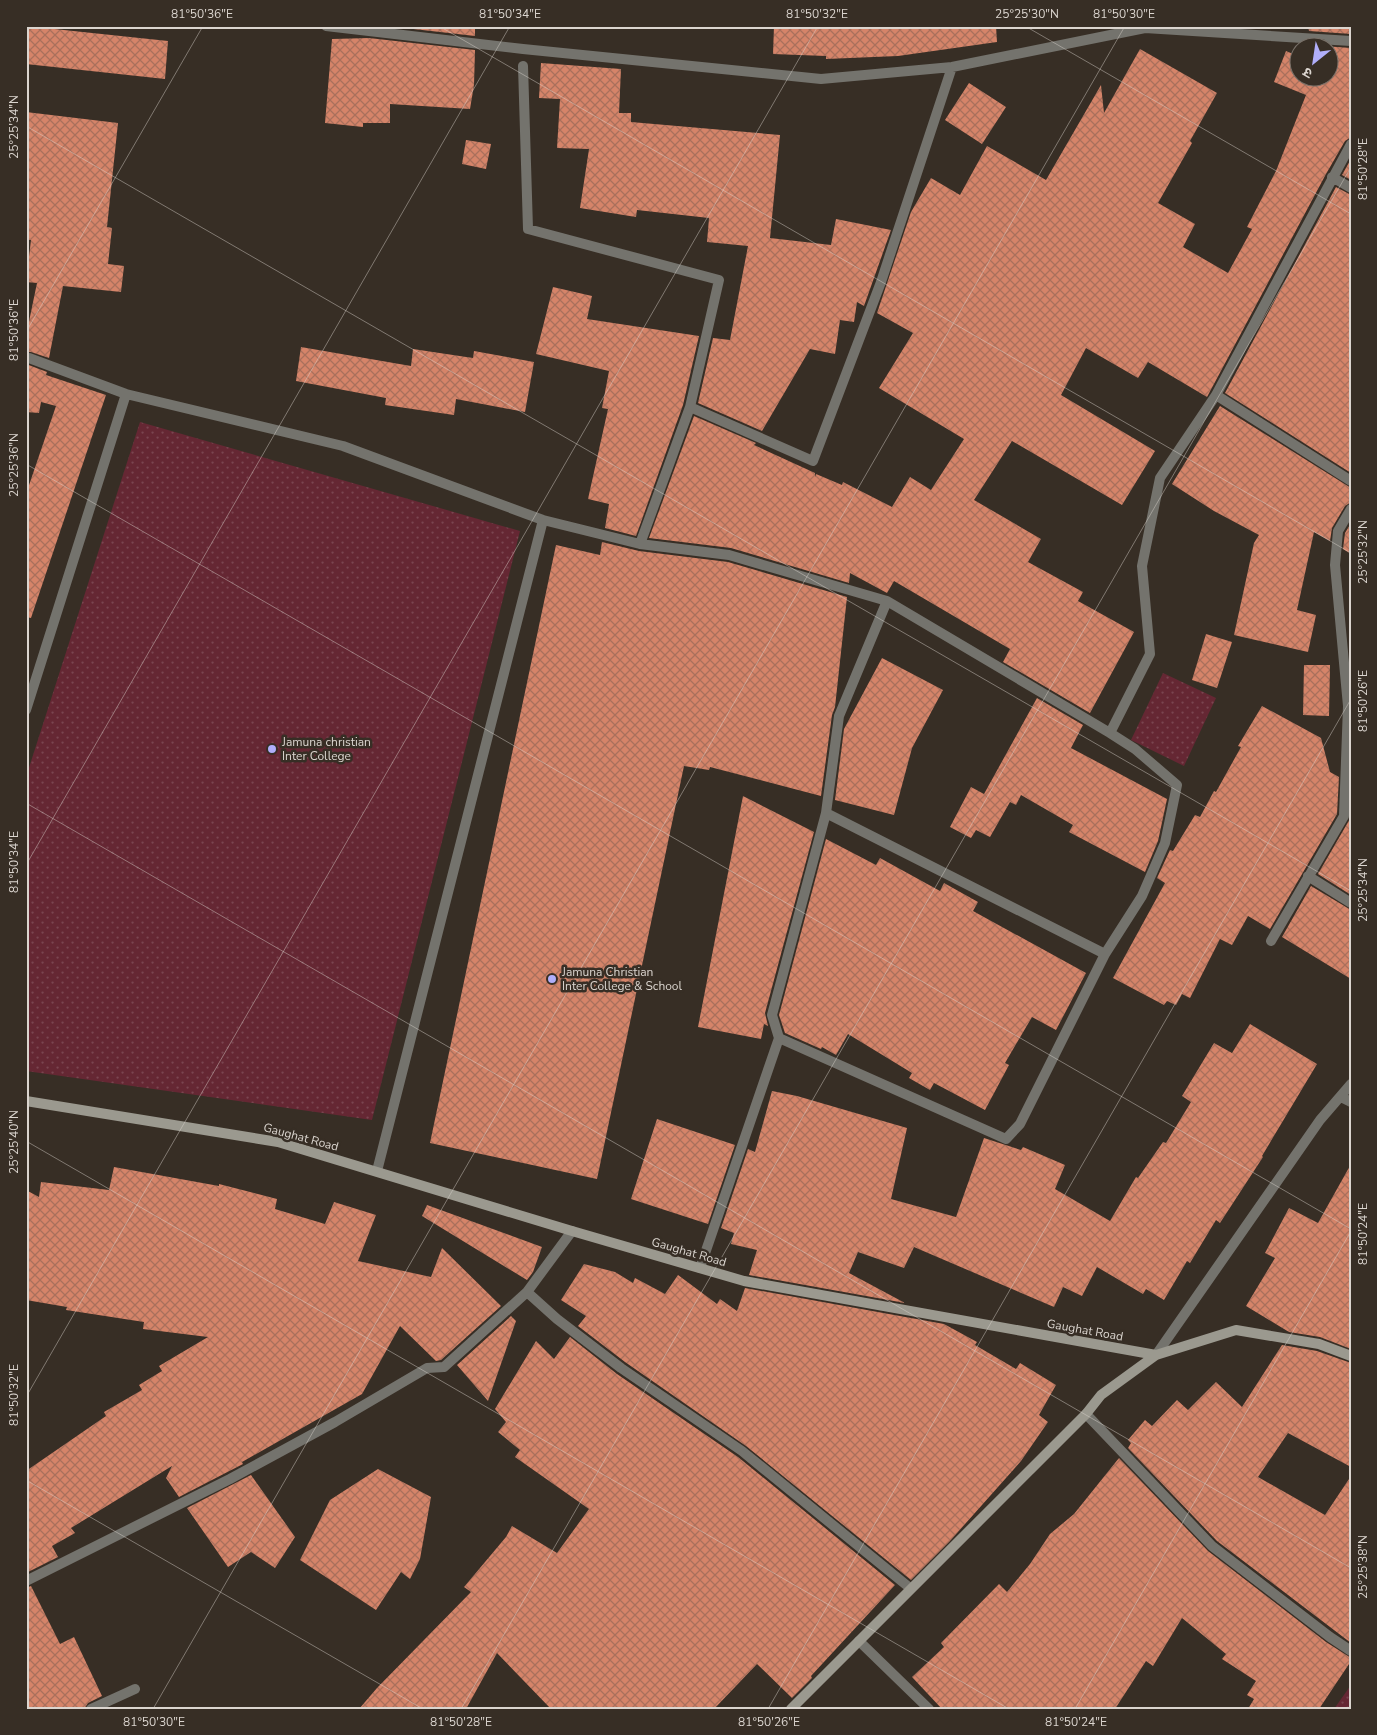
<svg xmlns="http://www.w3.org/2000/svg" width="1377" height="1735" viewBox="0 0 1377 1735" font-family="'Nunito Sans','Noto Sans Devanagari',sans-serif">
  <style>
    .grass { fill: url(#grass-dots) }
    .building { fill: url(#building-cross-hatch) }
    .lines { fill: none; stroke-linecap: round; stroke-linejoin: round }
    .street { stroke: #74736d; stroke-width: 10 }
    .secondary { stroke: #9b998f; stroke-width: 10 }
    .ticks { fill: none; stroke: #dbd5cf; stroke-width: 1; stroke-opacity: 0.45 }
    .poi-dot { fill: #b0aefa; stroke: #372e25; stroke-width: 2 }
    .labels { text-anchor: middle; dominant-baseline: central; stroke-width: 5; stroke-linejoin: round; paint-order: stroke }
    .poi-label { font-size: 12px; fill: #dbd5cf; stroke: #372e25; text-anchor: start }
    .street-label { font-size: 12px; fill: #dbd5cf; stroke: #372e25 }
    .neatline { fill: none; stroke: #dbd5cf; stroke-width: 2 }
    .ticks-label { font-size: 12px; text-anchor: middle; fill: #dbd5cf }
  </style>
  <defs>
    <pattern id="grass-dots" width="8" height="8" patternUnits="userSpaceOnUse" patternTransform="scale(1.25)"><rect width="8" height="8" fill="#652733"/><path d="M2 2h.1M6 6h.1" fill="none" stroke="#7a4550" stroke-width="1.8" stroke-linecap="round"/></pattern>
    <pattern id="building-cross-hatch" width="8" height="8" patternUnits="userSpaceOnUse" patternTransform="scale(1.25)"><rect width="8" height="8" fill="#d58469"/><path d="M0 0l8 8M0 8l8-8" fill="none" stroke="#a9705c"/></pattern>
  </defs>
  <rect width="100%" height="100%" fill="#372e25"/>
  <path class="grass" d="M 140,422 L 520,531 L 372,1120 L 26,1071 L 26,777 Z
    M 1163,673 L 1216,698 L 1184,766 L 1131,740 Z
    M 1351,1685 L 1351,1709 L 1334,1709 Z"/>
  <path class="building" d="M 26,26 L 168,41 L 165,79 L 26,64 Z
    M 387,26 L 475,26 L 475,36 Z
    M 774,26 L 996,26 L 997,42 L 898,56 L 826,59 L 826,56 L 773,54 Z
    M 1308,26 L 1351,26 L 1351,34 L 1309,31 Z
    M 369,38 L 475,50 L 474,85 L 470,109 L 390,104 L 390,123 L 363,123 L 363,127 L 325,123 L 332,39 Z
    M 1309,45 L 1351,48 L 1351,137 L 1345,141 L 1326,174 L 1207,397 L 1148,362 L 1138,378 L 1086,348 L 1061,395 L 1155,451 L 1122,505 L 1012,441 L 974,500 L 1041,539 L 1028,562 L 1083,592 L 1078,601 L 1134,632 L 1090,713 L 1003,662 L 1010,649 L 894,581 L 887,593 L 850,573 L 849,583 L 731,548 L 649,538 L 694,416 L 756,443 L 754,445 L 815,473 L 815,477 L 816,474 L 842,485 L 843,482 L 892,507 L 910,477 L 931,490 L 964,439 L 879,388 L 913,333 L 877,313 L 911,212 L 931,178 L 960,195 L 987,146 L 1046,180 L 1101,85 L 1104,113 L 1140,49 L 1217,93 L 1190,141 L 1192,143 L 1158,203 L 1195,224 L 1183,247 L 1228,273 L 1252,229 L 1247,227 L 1276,171 L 1306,95 L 1274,82 L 1286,51 L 1300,57 L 1300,78 L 1330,78 L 1330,48 L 1309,48 Z
    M 541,63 L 621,69 L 619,113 L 631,113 L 631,122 L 780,135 L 770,238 L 831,245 L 836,219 L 891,230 L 864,306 L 857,302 L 854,322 L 840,320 L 835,354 L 810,349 L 762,431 L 698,403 L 713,338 L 730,340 L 748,246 L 707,242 L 709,218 L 637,210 L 636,217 L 580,208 L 589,149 L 557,148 L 560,99 L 539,98 Z
    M 969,83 L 1006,107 L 982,144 L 945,120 Z
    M 26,112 L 118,123 L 107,227 L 112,228 L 108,264 L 124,266 L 121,292 L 63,286 L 49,358 L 31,352 L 26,352 L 26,336 L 37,283 L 26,282 L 31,240 L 26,240 Z
    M 466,140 L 491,144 L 486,169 L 462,164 Z
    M 1351,159 L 1351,180 L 1342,175 Z
    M 1336,187 L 1351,195 L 1351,473 L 1225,393 Z
    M 553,287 L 592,296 L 587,319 L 699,336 L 683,405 L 636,536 L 605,528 L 609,504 L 588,499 L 608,409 L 602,408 L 609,371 L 536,354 Z
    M 301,347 L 411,366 L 413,349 L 473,358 L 474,351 L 534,362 L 525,412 L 456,399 L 454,415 L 385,405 L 386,398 L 296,381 Z
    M 26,364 L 47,372 L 46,375 L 106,395 L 31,618 L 26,617 L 26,494 L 56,406 L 41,402 L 39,413 L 26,412 Z
    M 1220,406 L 1351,488 L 1351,502 L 1345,506 L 1332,528 L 1330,541 L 1314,532 L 1297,610 L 1316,615 L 1308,652 L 1234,635 L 1254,543 L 1259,535 L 1214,511 L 1172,484 Z
    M 1351,523 L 1351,554 L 1343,549 L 1345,533 Z
    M 602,542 L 639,551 L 728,562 L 847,597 L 835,707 L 832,715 L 821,796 L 710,767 L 709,770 L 684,766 L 597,1179 L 430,1143 L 556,545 L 600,555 Z
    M 1206,634 L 1232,642 L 1217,688 L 1192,680 Z
    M 882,658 L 943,690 L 912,748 L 894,815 L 835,800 L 844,729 Z
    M 1304,665 L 1330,665 L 1329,716 L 1303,715 Z
    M 1037,698 L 1083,725 L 1071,748 L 1167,799 L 1158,841 L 1145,872 L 1069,832 L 1073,825 L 1021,795 L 1016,805 L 1010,802 L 990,837 L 976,830 L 971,838 L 950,827 L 971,787 L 984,794 Z
    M 1262,706 L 1321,738 L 1330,772 L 1339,777 L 1337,814 L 1270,929 L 1248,916 L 1232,945 L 1220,939 L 1190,998 L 1182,994 L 1176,1005 L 1167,1001 L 1164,1005 L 1113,978 L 1165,883 L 1157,878 L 1170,850 L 1173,851 L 1195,815 L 1200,817 L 1214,791 L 1216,792 L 1241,747 L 1238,746 Z
    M 743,796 L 814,832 L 765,1013 L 768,1026 L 764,1024 L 761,1039 L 698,1027 Z
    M 1351,817 L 1351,895 L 1318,874 Z
    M 826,839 L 876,865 L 880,858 L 940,891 L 944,883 L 978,902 L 973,911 L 1086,973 L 1056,1030 L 1032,1017 L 1005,1063 L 1009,1065 L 985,1110 L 934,1083 L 930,1090 L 909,1078 L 912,1073 L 848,1034 L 836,1055 L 822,1047 L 821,1049 L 785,1033 L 779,1015 Z
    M 1311,886 L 1351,910 L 1351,979 L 1282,937 Z
    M 1250,1024 L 1317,1064 L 1262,1156 L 1263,1157 L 1220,1223 L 1216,1220 L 1190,1263 L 1187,1261 L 1164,1300 L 1146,1289 L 1143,1294 L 1097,1267 L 1082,1296 L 1063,1287 L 1054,1307 L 914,1247 L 904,1268 L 858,1252 L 849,1273 L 905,1303 L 749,1275 L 757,1250 L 731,1244 L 734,1233 L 721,1228 L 748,1149 L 755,1152 L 772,1091 L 797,1096 L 907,1128 L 891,1199 L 956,1217 L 984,1138 L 1021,1150 L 1023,1147 L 1065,1165 L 1055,1189 L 1110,1221 L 1136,1177 L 1138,1178 L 1163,1142 L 1166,1143 L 1191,1102 L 1182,1096 L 1214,1043 L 1232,1053 Z
    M 657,1119 L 735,1145 L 708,1224 L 631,1199 Z
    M 1351,1164 L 1351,1349 L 1320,1337 L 1289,1332 L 1246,1306 L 1275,1258 L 1265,1253 L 1289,1208 L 1318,1223 Z
    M 114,1167 L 219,1186 L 219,1184 L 277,1199 L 275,1209 L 325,1224 L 334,1202 L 376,1215 L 358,1261 L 431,1277 L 442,1248 L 501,1306 L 441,1360 L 436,1361 L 400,1326 L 362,1394 L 242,1462 L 243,1464 L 179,1497 L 166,1478 L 172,1466 L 71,1528 L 75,1533 L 52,1546 L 58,1557 L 26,1573 L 26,1471 L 106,1416 L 104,1412 L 142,1390 L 139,1385 L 162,1371 L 159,1366 L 208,1337 L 143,1329 L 144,1322 L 66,1310 L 67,1307 L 26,1300 L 26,1190 L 39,1197 L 41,1182 L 109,1190 Z
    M 427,1205 L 542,1247 L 533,1272 L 527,1280 L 422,1216 Z
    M 584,1264 L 615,1272 L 633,1283 L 635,1278 L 665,1294 L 678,1275 L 717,1304 L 720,1299 L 737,1311 L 745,1288 L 944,1324 L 977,1342 L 975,1345 L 1016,1369 L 1020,1363 L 1056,1385 L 1039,1415 L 1048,1422 L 1021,1461 L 950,1541 L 911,1580 L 746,1446 L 625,1362 L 578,1326 L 586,1316 L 561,1300 Z
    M 511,1316 L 516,1321 L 488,1401 L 457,1365 Z
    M 570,1337 L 617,1374 L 738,1457 L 895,1585 L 811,1676 L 812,1678 L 792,1698 L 757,1664 L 714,1709 L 551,1709 L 497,1653 L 466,1709 L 359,1709 L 377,1688 L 471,1592 L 464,1587 L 506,1537 L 512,1526 L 557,1553 L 589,1509 L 515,1457 L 520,1450 L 498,1432 L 506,1422 L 495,1409 L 536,1341 L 554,1359 Z
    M 1282,1345 L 1317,1351 L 1351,1363 L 1351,1467 L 1288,1433 L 1258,1477 L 1325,1515 L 1351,1476 L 1351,1643 L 1217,1541 L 1128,1448 L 1131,1443 L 1128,1440 L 1145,1420 L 1152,1426 L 1177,1400 L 1188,1410 L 1216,1382 L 1242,1407 Z
    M 1119,1458 L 1208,1551 L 1326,1642 L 1351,1658 L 1351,1661 L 1319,1709 L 1248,1709 L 1254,1699 L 1247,1695 L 1256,1681 L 1222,1659 L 1226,1654 L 1182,1618 L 1153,1666 L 1146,1661 L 1115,1709 L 942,1709 L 912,1677 L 944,1647 L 941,1643 L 999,1584 L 1007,1592 L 1030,1564 L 1050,1534 L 1074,1514 Z
    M 378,1469 L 431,1497 L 420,1559 L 410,1579 L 401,1572 L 376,1610 L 300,1560 L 330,1500 Z
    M 251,1475 L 295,1537 L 275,1568 L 251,1552 L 228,1567 L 187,1508 Z
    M 31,1586 L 60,1644 L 74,1637 L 102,1696 L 88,1703 L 84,1709 L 26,1709 L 26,1588 Z"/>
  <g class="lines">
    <path class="street" d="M 326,26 L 523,49 L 821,79 L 952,67 L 1145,28 L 1351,41
      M 523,66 L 528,229 L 719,280 L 690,407 L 640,544
      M 1332,177 L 1351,188
      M 29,358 L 126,394 L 343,446 L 543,520 L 640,544 L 729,555 L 887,601 L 1110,733 L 1135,749 L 1177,785 L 1165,843 L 1142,896 L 1105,954 L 1020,1124 L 1006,1139 L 779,1038
      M 1216,395 L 1351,481
      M 690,407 L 813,461 L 881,282 L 952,67
      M 26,710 L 126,394
      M 1110,733 L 1150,654 L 1142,566 L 1160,478 L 1216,395 L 1351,144
      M 826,813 L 1105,954
      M 1308,876 L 1351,903
      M 1271,941 L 1344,816 L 1348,706 L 1335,565 L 1338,531 L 1351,509
      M 1341,1097 L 1351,1102
      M 377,1171 L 543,520
      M 700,1268 L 779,1038 L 772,1015 L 826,813 L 839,716 L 887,601
      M 527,1292 L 557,1319 L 621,1368 L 742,1451 L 910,1588
      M 1156,1355 L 1320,1120 L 1351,1084
      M 1086,1414 L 1212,1546 L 1330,1637 L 1351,1651
      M 26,1581 L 230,1479 L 335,1422 L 427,1368 L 444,1367 L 527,1292 L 572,1231
      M 859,1641 L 929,1709
      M 91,1709 L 135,1689"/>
    <path class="secondary" d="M 26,1101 L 278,1142 L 572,1231 L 744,1281 L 1156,1355 L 1236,1330 L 1319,1344 L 1351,1356
      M 791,1709 L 1086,1414 L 1101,1395 L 1156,1355"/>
  </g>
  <path class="ticks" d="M 439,26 L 1351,553M 1025,26 L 1351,214M 26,126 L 1351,891M 26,332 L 203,26M 26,464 L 1351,1229M 26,803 L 1351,1568M 26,865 L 510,26M 26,1141 L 1009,1709M 26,1397 L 818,26M 26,1480 L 423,1709M 153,1709 L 1125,26M 461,1709 L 1351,167M 768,1709 L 1351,699M 1075,1709 L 1351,1231"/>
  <g class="poi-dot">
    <circle cx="272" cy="749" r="5"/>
    <circle cx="552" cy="979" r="5"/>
  </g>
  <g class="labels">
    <g class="poi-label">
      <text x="282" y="742">Jamuna christian<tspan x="282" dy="14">Inter College</tspan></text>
      <text x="562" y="972">Jamuna Christian<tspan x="562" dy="14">Inter College &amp; School</tspan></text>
    </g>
    <g class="street-label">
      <text transform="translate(301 1137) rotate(15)">Gaughat Road</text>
      <text transform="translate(689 1252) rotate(16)">Gaughat Road</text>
      <text transform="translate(1085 1330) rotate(10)">Gaughat Road</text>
    </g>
  </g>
  <rect width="1377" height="1735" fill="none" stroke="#372e25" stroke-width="55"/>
  <g transform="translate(1314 62) rotate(210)"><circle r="24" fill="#372e25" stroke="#797169"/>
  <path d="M0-4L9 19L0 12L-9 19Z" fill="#b0aefa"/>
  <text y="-8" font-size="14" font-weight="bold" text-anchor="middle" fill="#dbd5cf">उ</text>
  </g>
  <rect x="28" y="28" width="1322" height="1680" class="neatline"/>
  <g class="ticks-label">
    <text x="202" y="18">81°50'36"E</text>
    <text x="510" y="18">81°50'34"E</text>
    <text x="817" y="18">81°50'32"E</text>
    <text x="1027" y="18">25°25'30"N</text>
    <text x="1124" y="18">81°50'30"E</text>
    <text transform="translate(14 127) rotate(-90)" y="4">25°25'34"N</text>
    <text transform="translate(1363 169) rotate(-90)" y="4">81°50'28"E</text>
    <text transform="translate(14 330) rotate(-90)" y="4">81°50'36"E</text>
    <text transform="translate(14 465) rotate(-90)" y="4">25°25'36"N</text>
    <text transform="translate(1363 552) rotate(-90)" y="4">25°25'32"N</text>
    <text transform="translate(1363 701) rotate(-90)" y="4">81°50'26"E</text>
    <text transform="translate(14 862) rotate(-90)" y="4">81°50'34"E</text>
    <text transform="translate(1363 890) rotate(-90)" y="4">25°25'34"N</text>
    <text transform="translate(14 1142) rotate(-90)" y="4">25°25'40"N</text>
    <text transform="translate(1363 1234) rotate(-90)" y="4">81°50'24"E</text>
    <text transform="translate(14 1395) rotate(-90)" y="4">81°50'32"E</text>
    <text transform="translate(1363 1567) rotate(-90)" y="4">25°25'38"N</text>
    <text x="154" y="1726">81°50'30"E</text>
    <text x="461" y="1726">81°50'28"E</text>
    <text x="769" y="1726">81°50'26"E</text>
    <text x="1076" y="1726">81°50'24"E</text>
  </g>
</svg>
